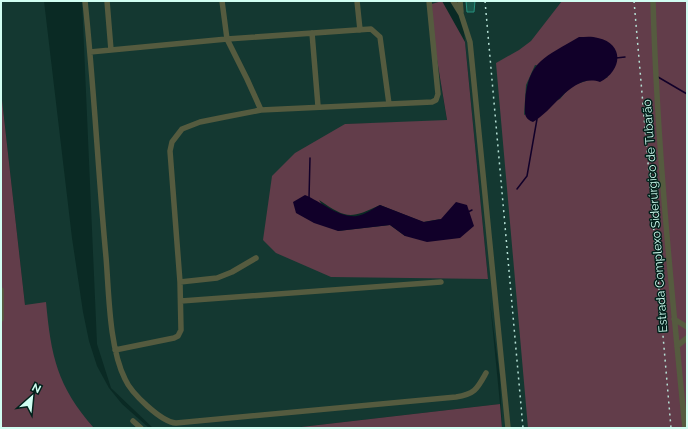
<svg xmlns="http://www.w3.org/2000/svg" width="688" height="429" viewBox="0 0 688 429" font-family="Raleway,sans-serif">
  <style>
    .built { fill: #143831 }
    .green { fill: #623d4a; fill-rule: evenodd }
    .water { fill: #110029 }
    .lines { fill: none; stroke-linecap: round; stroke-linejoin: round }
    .stream { stroke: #110029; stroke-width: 1.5 }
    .building { fill: #19574b; stroke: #26917e }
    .minor { stroke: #555b3f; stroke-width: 5.5 }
    .rail { stroke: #b5e0d5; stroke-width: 1.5; stroke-dasharray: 2 4; stroke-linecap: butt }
    .labels { text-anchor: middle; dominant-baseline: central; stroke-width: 3; stroke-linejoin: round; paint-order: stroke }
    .street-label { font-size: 12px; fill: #d1fef2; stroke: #01211b }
  </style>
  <rect width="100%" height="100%" fill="#0a2a24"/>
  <path class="built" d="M 1,1 L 44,1 L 72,238 L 83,312 L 89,341 L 97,366 L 109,388 L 122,404 L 149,428 L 94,428 L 77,409 L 64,387 L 55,365 L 50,341 L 25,305 L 1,91 Z
    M 82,1 L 441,1 L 428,6 L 447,121 L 345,124 L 263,240 L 488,278 L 461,1 L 637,1 L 675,428 L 502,428 L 500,378 L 490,302 L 500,404 L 301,427 L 153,428 L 111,388 L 97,344 Z"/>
  <path class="green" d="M 442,1 L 465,42 L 488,279 L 331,277 L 276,253 L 263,240 L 272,176 L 295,153 L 345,124 L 447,120 L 428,5 ZM 319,200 C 347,219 350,219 380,205 L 423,222 L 441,219 L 405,236 L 390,225 L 338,231 Z
    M 562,1 L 687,1 L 687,428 L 528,428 L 496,63 L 519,50 L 531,41 ZM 535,65 L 608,77 L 600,81 L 592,79 L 571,86 L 560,99 L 524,115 L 526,85 Z
    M 1,91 L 25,305 L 46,302 C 51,356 57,386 94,428 L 1,428 Z
    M 500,404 L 502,428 L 301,427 Z"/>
  <path class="water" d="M 579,37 C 585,37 592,36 598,38 C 625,44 622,71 600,82 C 572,73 555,110 533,122 C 523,118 525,112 525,102 C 528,60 546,57 579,37 Z
    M 305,195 C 322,202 338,218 357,216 C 365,215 374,208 380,205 L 424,222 L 441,219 L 456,202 L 467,205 L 474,226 L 460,238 L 427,242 L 405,236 L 390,225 L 338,231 L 314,223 L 296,213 L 293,202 Z"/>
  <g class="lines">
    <path class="stream" d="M 616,58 L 625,57
      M 658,77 L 687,94
      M 517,189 L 527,176 L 537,119
      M 309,198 L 310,158
      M 468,212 L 472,210"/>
  </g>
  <path class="building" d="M 466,1 L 475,1 L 474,12 L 467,12 Z"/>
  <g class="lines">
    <path class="minor" d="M 85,1 C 94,86 98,172 106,257 C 109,293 109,347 125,379 C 131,393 161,422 176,423 L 456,397 C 475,394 477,389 486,373
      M 107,1 L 111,50
      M 222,1 L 227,39 L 247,79 L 261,110
      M 357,1 L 360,30
      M 453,1 L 461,14 L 470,42 L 508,428
      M 460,1 L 461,12
      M 653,1 C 657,144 671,286 685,428
      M 312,33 L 318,106
      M 90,52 L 227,39 L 371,29 L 380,37 L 389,104
      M 180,282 L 217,278 L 232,272 L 256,258
      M 1,290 L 1,319
      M 181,301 L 441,282
      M 674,319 L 687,327
      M 677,346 L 687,338
      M 115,350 L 174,338 L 178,336 L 181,330 L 180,282 L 170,151 L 172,142 L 182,129 L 200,122 L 225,117 L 261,110 L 432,102 L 436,100 L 438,94 L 429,1
      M 133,421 L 141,428"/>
    <path class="rail" d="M 485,1 L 523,428
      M 634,1 L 671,428"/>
  </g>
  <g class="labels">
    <g class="street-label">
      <text transform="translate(655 216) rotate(-94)">Estrada Complexo Siderúrgico de Tubarão</text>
    </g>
  </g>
  <rect width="688" height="429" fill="none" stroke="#d1fef2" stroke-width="4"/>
  <g transform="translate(32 397) rotate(27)" stroke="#01211b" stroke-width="3" paint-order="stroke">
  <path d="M0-3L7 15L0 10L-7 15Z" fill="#d1fef2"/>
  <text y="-6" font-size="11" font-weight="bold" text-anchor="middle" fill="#d1fef2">N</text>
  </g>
</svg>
